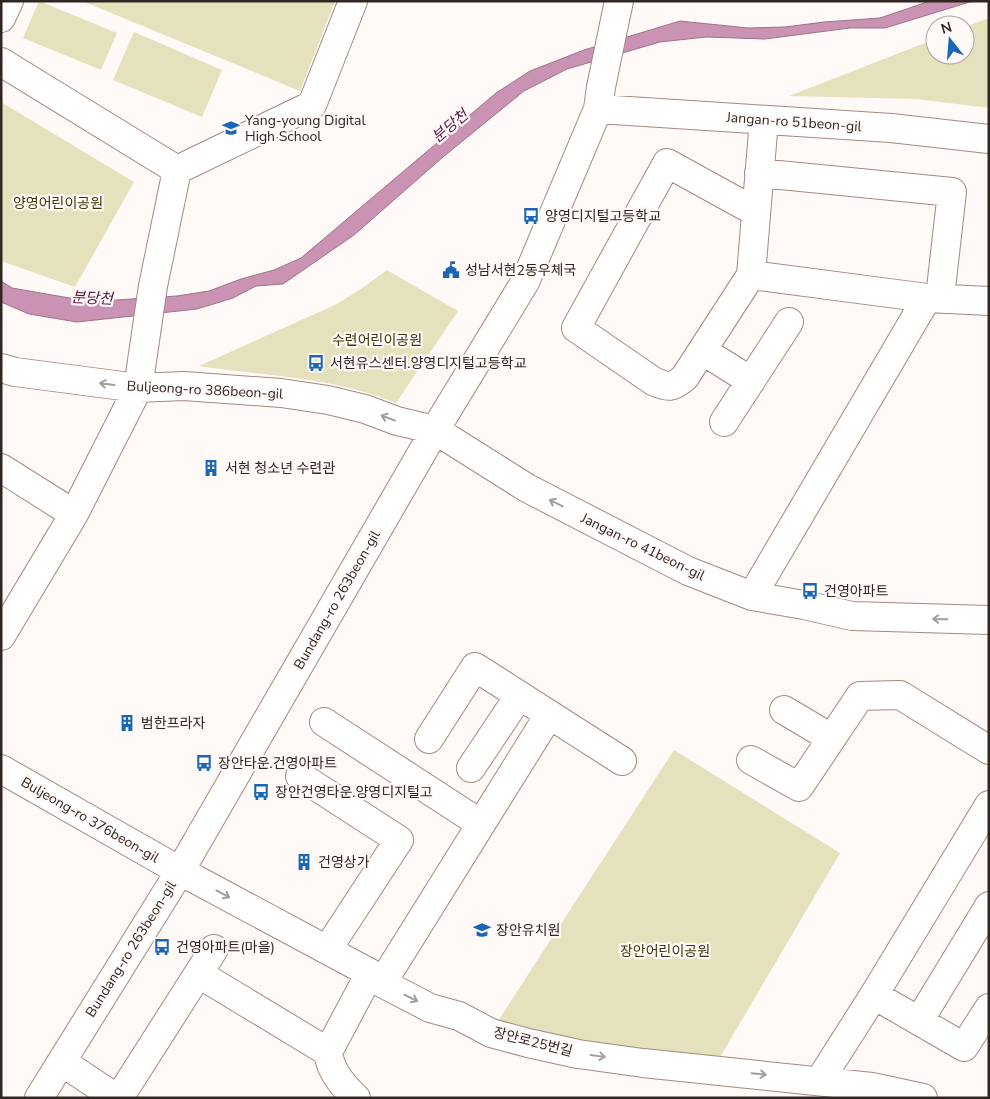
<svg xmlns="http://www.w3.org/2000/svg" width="990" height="1099" viewBox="0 0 990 1099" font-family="'Nunito Sans','Noto Sans KR',sans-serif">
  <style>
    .green { fill: #e4e1bc }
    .water { fill: #cb93b3; stroke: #9d7388 }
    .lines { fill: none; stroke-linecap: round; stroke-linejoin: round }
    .minor-casing { stroke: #a4897f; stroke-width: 30 }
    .minor { stroke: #fff; stroke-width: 28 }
    .oneway { stroke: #a29e9c }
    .labels { text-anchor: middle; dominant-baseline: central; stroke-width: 4.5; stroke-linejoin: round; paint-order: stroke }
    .poi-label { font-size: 14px; fill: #312722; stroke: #fff9f7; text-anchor: start }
    .street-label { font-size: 14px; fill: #312722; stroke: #fff9f7 }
    .park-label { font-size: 14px; fill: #3c3806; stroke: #fff9f7 }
    .water-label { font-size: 15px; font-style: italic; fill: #54123f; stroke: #fff9f7 }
  </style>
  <rect width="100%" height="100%" fill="#fff9f7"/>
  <path class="green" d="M 39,1 L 117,33 L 101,70 L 23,38 Z
    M 82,1 L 335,1 L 300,91 Z
    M 989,18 L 989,108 L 916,99 L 789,96 L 935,39 L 935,55 L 965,55 L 965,27 Z
    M 134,32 L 222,70 L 202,117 L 113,80 Z
    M 1,102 L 134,182 L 75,287 L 1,261 Z
    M 387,270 L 458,311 L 396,403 C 335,377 264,376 199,366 L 335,305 L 361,289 Z
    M 674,750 L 840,853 L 716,1064 L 609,1050 L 496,1024 Z"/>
  <path class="water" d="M 930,1 L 973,1 L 885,28 L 850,28 L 765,39 L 706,37 L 660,42 L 567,69 L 524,91 L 443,157 L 354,235 L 283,284 L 256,286 L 233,298 L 197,309 L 77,322 L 29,314 L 1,302 L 1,281 L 12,288 L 81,300 L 116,300 L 177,296 L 209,291 L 241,279 L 274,270 L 301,258 L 496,93 L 530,71 L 584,50 L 680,21 L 748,28 L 785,27 L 824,22 L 880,18 Z"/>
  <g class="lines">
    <g class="minor-casing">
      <path id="minor" d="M 1,18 L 9,1
        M 1,62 L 177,170 L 153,286 L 138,388 L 74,514 L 1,636
        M 598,109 L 891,128 L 989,139
        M 177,170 L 312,105 L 353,1
        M 759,173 L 952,192 L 940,297
        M 756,212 L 667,163 L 576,328 L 653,381 C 668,388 673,388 685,377 L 751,275 L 764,120
        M 751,275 L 927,298 L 989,301
        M 703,351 L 751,381
        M 1,368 L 15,372 L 138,388 L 184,386 L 281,393 L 328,400 L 365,409 L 397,421 L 435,430 L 527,488 L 688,571 L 752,596 L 804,605 L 852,616 L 989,620
        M 724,422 L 789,322
        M 1,468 L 74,514
        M 752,596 L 927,298
        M 784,710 L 831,738
        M 324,722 L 481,824
        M 429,739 L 475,667 L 622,761
        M 751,760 L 799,787 L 860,696 L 900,695 L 989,750
        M 471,768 L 519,696
        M 1,769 L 180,871 L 370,973 L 382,983 L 430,1008 L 459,1016 L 491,1033 L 528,1043 L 578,1054 L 643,1063 L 872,1087 L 923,1098
        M 300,776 L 399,840 L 327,950
        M 199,974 L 328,1052
        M 382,983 L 549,715
        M 874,995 L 964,1047 L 989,1008
        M 919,1021 L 989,906
        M 62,1062 L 116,1098
        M 820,1080 L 874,995 L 989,805
        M 39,1098 L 180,871 L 435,430 L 525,282 L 598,109 L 601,87 L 619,1
        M 119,1098 L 214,949
        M 356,1098 C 343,1086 330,1071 328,1052 L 370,973"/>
    </g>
    <use href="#minor" class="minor"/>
  </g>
  <defs><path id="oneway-shaft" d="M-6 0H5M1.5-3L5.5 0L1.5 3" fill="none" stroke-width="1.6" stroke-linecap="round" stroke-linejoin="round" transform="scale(1.25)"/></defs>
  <g class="oneway">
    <use href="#oneway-shaft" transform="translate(107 384) rotate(-173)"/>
    <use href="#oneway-shaft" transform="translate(388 418) rotate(-159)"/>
    <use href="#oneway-shaft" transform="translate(556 503) rotate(-153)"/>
    <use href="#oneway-shaft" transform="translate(940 619) rotate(-179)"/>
    <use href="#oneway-shaft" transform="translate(223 894) rotate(28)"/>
    <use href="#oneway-shaft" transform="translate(411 998) rotate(27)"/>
    <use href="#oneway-shaft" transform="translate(598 1056) rotate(8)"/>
    <use href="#oneway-shaft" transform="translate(759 1074) rotate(6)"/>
  </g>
  <defs>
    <g id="school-bare" transform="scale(1.35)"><path d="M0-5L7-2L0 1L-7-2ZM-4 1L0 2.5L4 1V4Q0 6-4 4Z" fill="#1966b5" stroke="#fff9f7" stroke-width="2.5" paint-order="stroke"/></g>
    <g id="bus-bare" transform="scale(1.35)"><path d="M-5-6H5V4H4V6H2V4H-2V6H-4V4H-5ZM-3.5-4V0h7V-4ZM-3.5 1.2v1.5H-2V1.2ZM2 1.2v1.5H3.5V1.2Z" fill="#1966b5" stroke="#fff9f7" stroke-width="2.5" paint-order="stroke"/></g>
    <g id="civic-bare" transform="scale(1.35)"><path d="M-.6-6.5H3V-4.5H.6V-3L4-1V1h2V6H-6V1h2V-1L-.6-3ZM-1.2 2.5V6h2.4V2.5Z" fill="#1966b5" stroke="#fff9f7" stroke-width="2.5" paint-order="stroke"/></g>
    <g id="building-bare" transform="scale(1.35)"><path d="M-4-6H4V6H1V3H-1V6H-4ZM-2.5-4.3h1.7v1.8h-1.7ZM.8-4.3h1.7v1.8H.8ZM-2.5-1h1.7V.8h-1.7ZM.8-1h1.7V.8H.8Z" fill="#1966b5" stroke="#fff9f7" stroke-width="2.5" paint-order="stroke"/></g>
  </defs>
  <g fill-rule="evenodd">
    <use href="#school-bare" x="231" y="128"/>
    <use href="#bus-bare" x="531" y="216"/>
    <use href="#civic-bare" x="451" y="270"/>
    <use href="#bus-bare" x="316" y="363"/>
    <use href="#building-bare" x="211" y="468"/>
    <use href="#bus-bare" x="810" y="591"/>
    <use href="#building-bare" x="127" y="723"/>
    <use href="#bus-bare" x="204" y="763"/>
    <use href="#bus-bare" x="261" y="792"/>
    <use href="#building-bare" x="304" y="862"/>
    <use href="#school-bare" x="482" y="930"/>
    <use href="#bus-bare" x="162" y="947"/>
  </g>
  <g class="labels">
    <g class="poi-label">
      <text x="245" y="120">Yang-young Digital<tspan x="245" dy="16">High School</tspan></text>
      <text x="545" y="216">양영디지털고등학교</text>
      <text x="465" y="270">성남서현2동우체국</text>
      <text x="330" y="363">서현유스센터.양영디지털고등학교</text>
      <text x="225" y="468">서현 청소년 수련관</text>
      <text x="824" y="591">건영아파트</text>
      <text x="141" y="723">범한프라자</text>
      <text x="218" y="763">장안타운.건영아파트</text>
      <text x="275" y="792">장안건영타운.양영디지털고</text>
      <text x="318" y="862">건영상가</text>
      <text x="496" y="930">장안유치원</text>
      <text x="176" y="947">건영아파트(마을)</text>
    </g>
    <g class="street-label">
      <text transform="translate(794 122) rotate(4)">Jangan-ro 51beon-gil</text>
      <text transform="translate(205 390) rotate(3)">Buljeong-ro 386beon-gil</text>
      <text transform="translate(643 547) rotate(26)">Jangan-ro 41beon-gil</text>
      <text transform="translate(337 600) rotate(-60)">Bundang-ro 263beon-gil</text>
      <text transform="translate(90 820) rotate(30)">Buljeong-ro 376beon-gil</text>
      <text transform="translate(131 949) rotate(-58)">Bundang-ro 263beon-gil</text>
      <text transform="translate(533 1042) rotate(14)">장안로25번길</text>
    </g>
    <g class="park-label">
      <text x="58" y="203">양영어린이공원</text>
      <text x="377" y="340">수련어린이공원</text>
      <text x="665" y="951">장안어린이공원</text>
    </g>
    <g class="water-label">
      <text transform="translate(450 126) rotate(-40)">분당천</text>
      <text transform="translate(92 298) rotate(3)">분당천</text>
    </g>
  </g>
  <rect width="990" height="1099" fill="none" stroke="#312722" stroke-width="5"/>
  <g transform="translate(950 40) rotate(343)"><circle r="24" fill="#fff9f7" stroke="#ada5a2"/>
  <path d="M0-4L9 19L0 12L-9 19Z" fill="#1966b5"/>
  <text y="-8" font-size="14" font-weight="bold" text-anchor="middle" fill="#312722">N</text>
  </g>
</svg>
